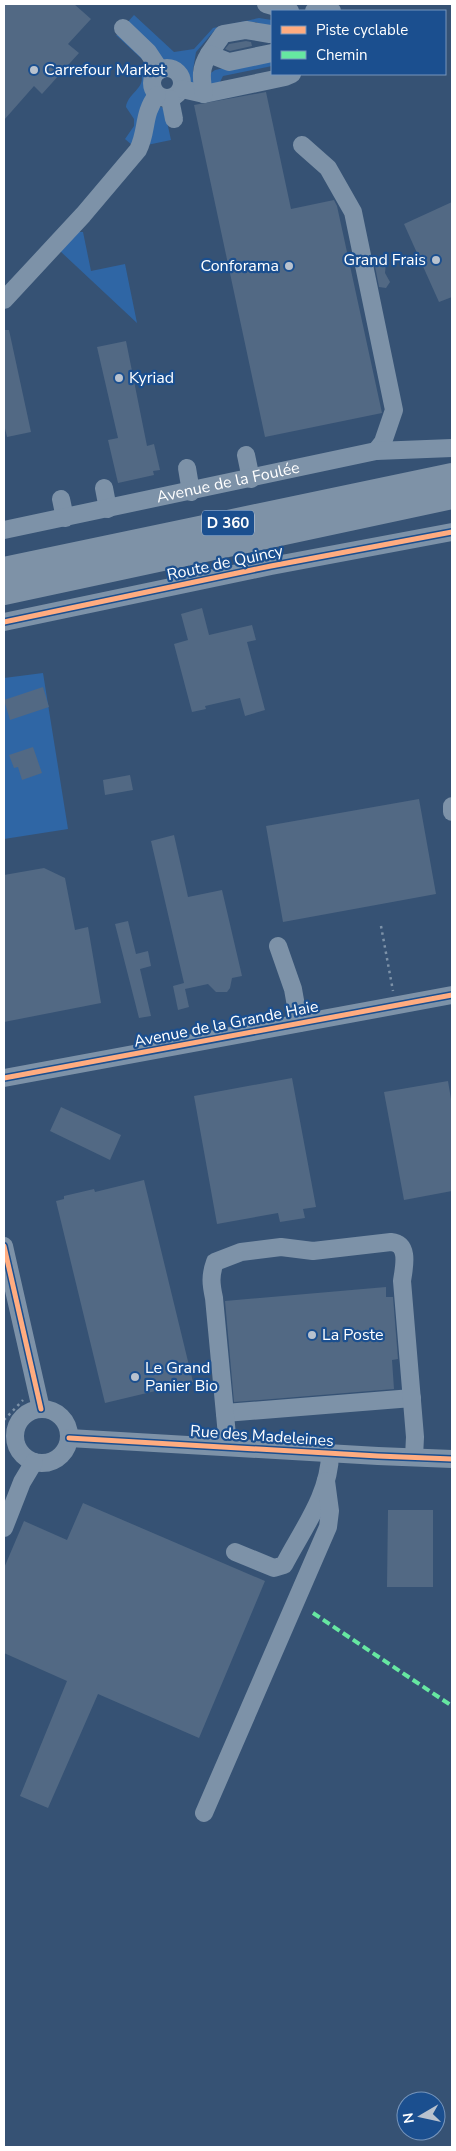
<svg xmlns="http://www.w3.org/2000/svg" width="456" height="2151" viewBox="0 0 456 2151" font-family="'Nunito Sans',sans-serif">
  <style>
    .green { fill: #2f66a5 }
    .building { fill: #526984 }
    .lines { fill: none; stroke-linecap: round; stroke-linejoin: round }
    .path { stroke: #7d92a8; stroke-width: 2.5; stroke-dasharray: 2.5 4; stroke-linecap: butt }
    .minor { stroke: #7d92a8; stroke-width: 18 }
    .highway { stroke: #7e92a7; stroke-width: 26 }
    .quiet { stroke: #66e7a1; stroke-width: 4; stroke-dasharray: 8 4; stroke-linecap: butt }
    .cycleway-casing { stroke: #1b4f8f; stroke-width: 8 }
    .cycleway { stroke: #ffac80; stroke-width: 5 }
    .poi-dot { fill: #b9c2ce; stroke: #1b4f8f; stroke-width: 2 }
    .labels { text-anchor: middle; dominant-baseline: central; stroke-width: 4.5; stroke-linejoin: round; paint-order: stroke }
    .shield { fill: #1b4f8f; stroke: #bbcadd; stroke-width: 1 }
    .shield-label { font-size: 15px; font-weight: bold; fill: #fff }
    .poi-label { font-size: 16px; fill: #fff; stroke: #1b4f8f; text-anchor: start }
    .street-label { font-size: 16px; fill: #fff; stroke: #1b4f8f }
  </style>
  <rect width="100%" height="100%" fill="#365274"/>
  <path class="green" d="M 134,15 L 174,52 L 194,49 L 213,28 L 259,18 L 272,20 L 272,31 L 256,22 L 214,31 L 196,52 L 193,70 L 196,84 L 188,83 L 186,74 L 180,67 L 172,62 L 163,62 L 126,24 Z
    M 116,35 L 120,35 L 149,66 L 145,83 L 147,95 L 132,145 L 125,139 L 134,126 L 134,119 L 126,107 C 128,92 148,88 140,71 L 146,63 Z
    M 272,57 L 272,66 L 223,76 L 218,86 L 210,84 L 208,75 L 215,70 Z
    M 156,105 L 164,108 L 171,140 L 147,145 Z
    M 77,232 L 83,232 L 91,271 L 125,264 L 137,323 L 60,251 Z
    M 43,673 L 68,829 L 4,839 L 4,678 Z"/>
  <path class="building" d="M 4,4 L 74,4 L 91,19 L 68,44 L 79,53 L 42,94 L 34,86 L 4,120 Z
    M 246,41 L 251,42 L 252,46 L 230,51 L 225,49 L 229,44 Z
    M 266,92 L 291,209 L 334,200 L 337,206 L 382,413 L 265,437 L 194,105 Z
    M 452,202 L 452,297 L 439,302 L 404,224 Z
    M 376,259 L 382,259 L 386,263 L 385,273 L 390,282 L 386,288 L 379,287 L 374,261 Z
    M 4,330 L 9,330 L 31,432 L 7,437 L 4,424 Z
    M 126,341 L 147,446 L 154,444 L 160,470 L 153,471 L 154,475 L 118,483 L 108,440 L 118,438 L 97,347 Z
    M 202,608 L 209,635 L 252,625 L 256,640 L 247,642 L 265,710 L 245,716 L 240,698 L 205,706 L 206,709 L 192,712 L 174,644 L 188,640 L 181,614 Z
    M 43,687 L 49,707 L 10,720 L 4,700 Z
    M 33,747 L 42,773 L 22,780 L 18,767 L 14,768 L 9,755 Z
    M 130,775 L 133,790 L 105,795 L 103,780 Z
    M 419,799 L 436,894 L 283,922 L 266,826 Z
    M 174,835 L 188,897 L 222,890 L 242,976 L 232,978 L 230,988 L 227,992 L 216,992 L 208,984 L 185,989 L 189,1007 L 178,1010 L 173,986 L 184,983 L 151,841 Z
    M 44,868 L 65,878 L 75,930 L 88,927 L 101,1003 L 4,1022 L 4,875 Z
    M 128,921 L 136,954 L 148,951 L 151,966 L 140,969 L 151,1016 L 139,1018 L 115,924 Z
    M 292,1078 L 316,1207 L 303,1209 L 305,1218 L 280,1222 L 278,1213 L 217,1224 L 194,1096 Z
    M 448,1081 L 452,1105 L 452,1191 L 404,1200 L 384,1092 Z
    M 61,1107 L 121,1135 L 110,1160 L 50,1131 Z
    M 144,1180 L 193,1382 L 105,1403 L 56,1201 L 64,1199 L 64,1196 L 94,1189 L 95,1192 Z
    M 386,1287 L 386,1297 L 393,1297 L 398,1359 L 392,1360 L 394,1389 L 234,1402 L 225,1301 Z
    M 83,1503 L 265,1581 L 199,1738 L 98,1694 L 48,1808 L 20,1796 L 67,1681 L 4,1653 L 4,1568 L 24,1521 L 67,1540 Z
    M 388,1510 L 433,1510 L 433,1587 L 387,1587 Z"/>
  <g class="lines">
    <path class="path" d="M 381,926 L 393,991
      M 4,1420 L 23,1400"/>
    <g class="minor">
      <path d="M 266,4 L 290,11"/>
      <path d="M 314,11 L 324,9 L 332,11"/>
      <path d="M 123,28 L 148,52 L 160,70"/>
      <path d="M 209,54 L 223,34 L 246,30 L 270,34"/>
      <circle cx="167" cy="83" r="15"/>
      <path d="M 182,89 L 204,94 L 285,77 L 292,74"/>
      <path d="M 204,94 C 201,78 200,68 209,54 L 229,62 L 272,53"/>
      <path d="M 170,99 L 174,119"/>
      <path d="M 302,145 L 328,168 L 353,212 L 394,410 L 383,442 L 376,451"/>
      <path d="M 4,300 L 83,215 L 138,150 C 148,130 142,115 157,95"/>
      <path d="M 246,455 L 251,479"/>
      <path d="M 187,468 L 191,492"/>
      <path d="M 104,488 L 108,509"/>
      <path d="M 61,499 L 65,518"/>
      <path id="s1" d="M 4,530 L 376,451 L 452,448"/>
      <path d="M 4,622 L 271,566 L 452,532"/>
      <path d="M 452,806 L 452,812"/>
      <path d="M 278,946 L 293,989 L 299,1023"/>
      <path d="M 4,1078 L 452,995"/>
      <path d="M 4,1246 L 41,1409"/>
      <circle cx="42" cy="1436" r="27"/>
      <path d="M 225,1413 L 412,1398"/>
      <path d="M 69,1438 L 378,1456 L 452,1459"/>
      <path d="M 228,1446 L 214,1298 C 211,1284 210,1276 215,1262 L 241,1252 L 281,1247 L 313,1251 L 391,1242 C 410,1244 404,1267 402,1281 L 415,1437 L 414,1457"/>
      <path d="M 4,1528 L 22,1482 L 34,1462"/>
      <path d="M 235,1552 L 274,1568 L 284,1565 C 302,1530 330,1494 330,1453"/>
      <path d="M 204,1813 L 328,1527 L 330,1511 L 326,1481"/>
    </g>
    <path class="highway" d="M 4,570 L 452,476
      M 4,592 L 452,496"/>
    <path class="quiet" d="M 313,1613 L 452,1706"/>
    <g class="cycleway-casing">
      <path id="cycleway" d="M 4,622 L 271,566 L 452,532
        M 4,1078 L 452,995
        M 4,1246 L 41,1409
        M 69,1438 L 378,1456 L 452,1459"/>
    </g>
    <use href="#cycleway" class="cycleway"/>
  </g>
  <g class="poi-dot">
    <circle cx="34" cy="70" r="5"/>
    <circle cx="436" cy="260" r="5"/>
    <circle cx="289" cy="266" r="5"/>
    <circle cx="119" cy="378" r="5"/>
    <circle cx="312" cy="1335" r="5"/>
    <circle cx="135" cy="1377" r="5"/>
  </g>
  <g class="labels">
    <rect class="shield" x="202" y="510.5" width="52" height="25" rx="4"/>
    <g class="shield-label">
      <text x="228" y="523">D 360</text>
    </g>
    <g class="poi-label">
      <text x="44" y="70">Carrefour Market</text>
      <text x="426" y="260" text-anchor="end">Grand Frais</text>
      <text x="279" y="266" text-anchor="end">Conforama</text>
      <text x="129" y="378">Kyriad</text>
      <text x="322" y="1335">La Poste</text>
      <text x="145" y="1368">Le Grand<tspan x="145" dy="18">Panier Bio</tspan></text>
    </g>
    <g class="street-label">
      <text stroke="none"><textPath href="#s1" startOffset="229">Avenue de la Foulée</textPath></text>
      <text transform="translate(225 563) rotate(-12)">Route de Quincy</text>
      <text transform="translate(226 1024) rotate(-11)">Avenue de la Grande Haie</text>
      <text transform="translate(262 1436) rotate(4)">Rue des Madeleines</text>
    </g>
  </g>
  <rect width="456" height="2151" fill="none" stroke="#ffffff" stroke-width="10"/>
  <rect x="271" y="10" width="175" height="65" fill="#1b4f8f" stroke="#7695bc"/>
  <rect x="281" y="26" width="25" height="8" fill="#ffac80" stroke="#7695bc"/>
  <text x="316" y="35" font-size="15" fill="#ffffff">Piste cyclable</text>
  <rect x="281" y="51" width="25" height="8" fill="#66e7a1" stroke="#7695bc"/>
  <text x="316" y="60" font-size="15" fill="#ffffff">Chemin</text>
  <g transform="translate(421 2116) rotate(261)"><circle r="24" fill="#1b4f8f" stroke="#7695bc"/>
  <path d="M0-4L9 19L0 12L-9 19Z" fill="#b9c2ce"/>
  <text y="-8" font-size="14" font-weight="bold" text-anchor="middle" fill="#ffffff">N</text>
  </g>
</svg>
